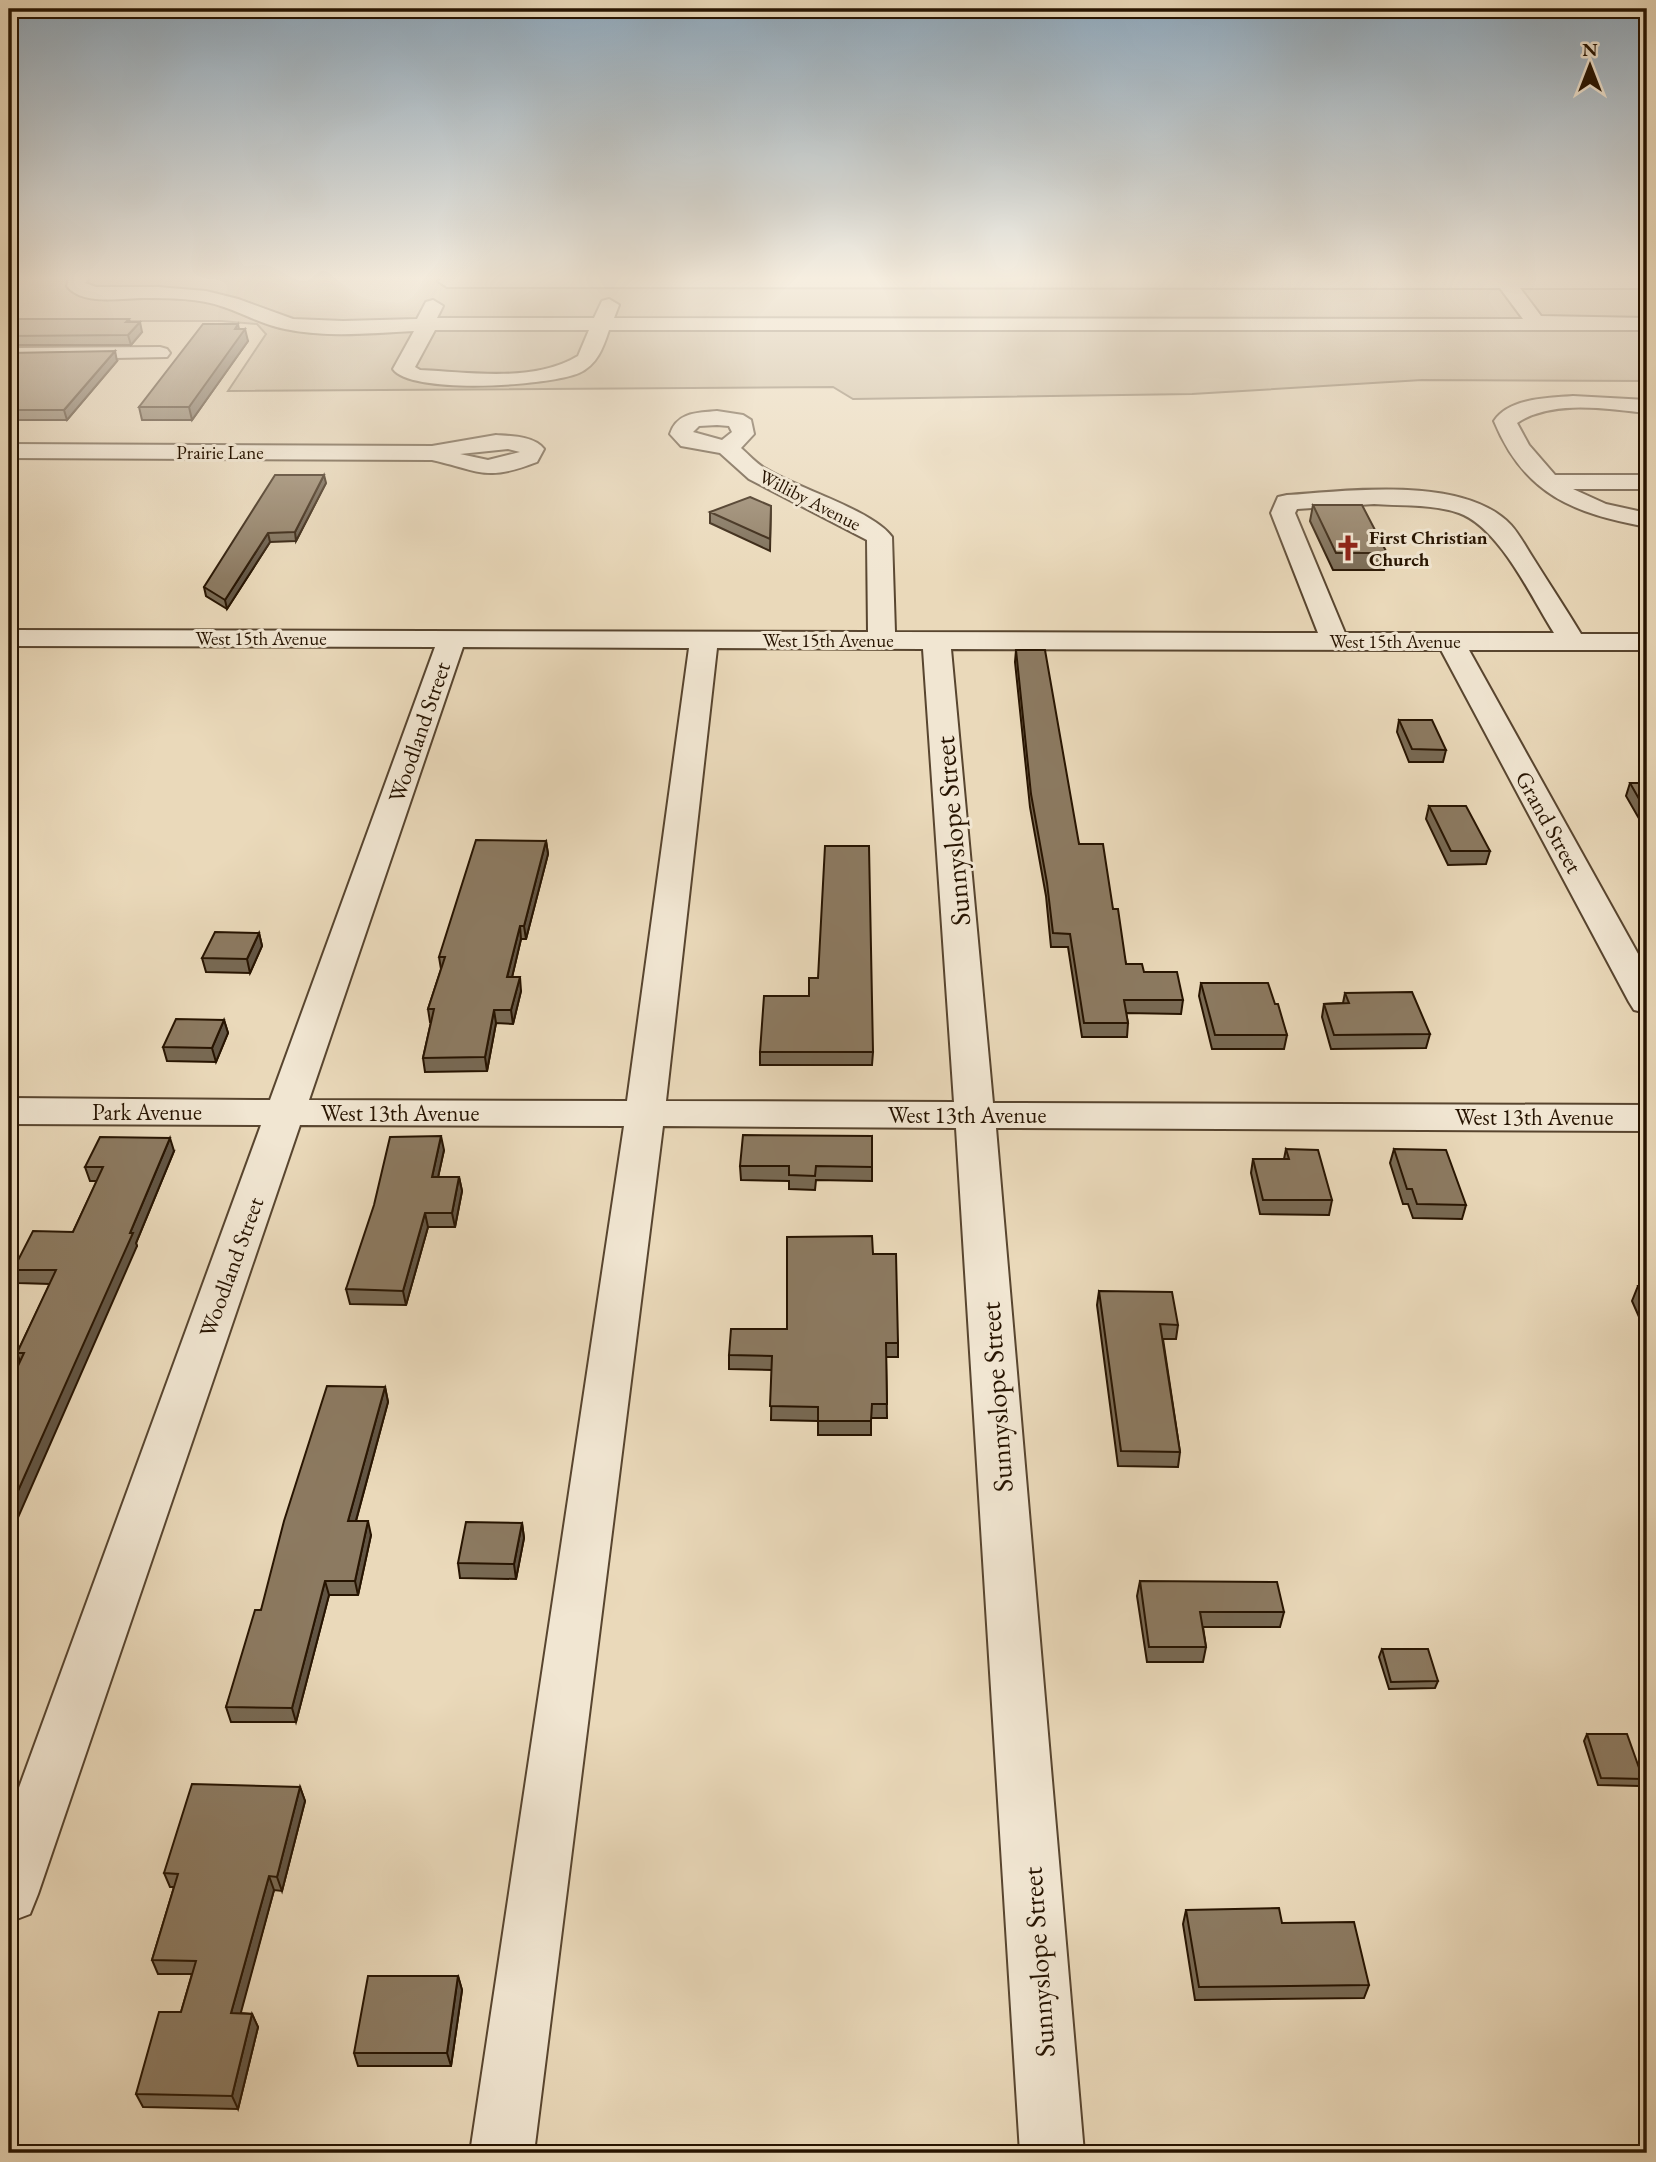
<svg xmlns="http://www.w3.org/2000/svg" width="1656" height="2162" viewBox="0 0 1656 2162" font-family="'EB Garamond',serif">
  <style>
    .green { fill: #c9b89b; stroke: #78664e; stroke-width: 2 }
    .lines { fill: none; stroke-linecap: round; stroke-linejoin: round }
    .minor-casing { stroke: #58452f; stroke-width: 4 }
    .minor { fill: #f1e6d2; fill-rule: evenodd }
    .wall { fill: #786953; stroke: #271401; stroke-width: 2 }
    .shaded-wall { fill: #625544; stroke: #271401; stroke-width: 2 }
    .building { fill: #8c7a61; stroke: #271401; stroke-width: 2 }
    .labels { text-anchor: middle; dominant-baseline: central; stroke-width: 6; stroke-linejoin: round; paint-order: stroke }
    .far-street-label { font-size: 19px; fill: #271401; stroke: #f1e6d2 }
    .far-poi-label { font-size: 19px; font-weight: bold; fill: #271401; stroke: #f1e6d2; text-anchor: start }
    .street-label { font-size: 23px; fill: #271401; stroke: #f1e6d2 }
    .near-street-label { font-size: 28px; fill: #271401; stroke: #f1e6d2 }
  </style>
  <rect width="100%" height="100%" fill="#ead9ba"/>
  <filter id="stains"><feTurbulence type="fractalNoise" baseFrequency=".00286" numOctaves="4"/><feColorMatrix values="0 0 0 0 .2 0 0 0 0 .09 0 0 0 0 .02 0 0 0 .5 -.17"/></filter>
  <radialGradient id="worn" r=".72"><stop offset=".6" stop-color="#630" stop-opacity="0"/><stop offset="1" stop-color="#630" stop-opacity=".3"/></radialGradient>
  <path class="green" d="M 9,277 L 1647,277 L 1647,381 L 1422,380 L 1192,394 L 853,399 L 833,387 L 228,391 L 266,334 L 257,324 L 221,321 L 9,321 Z"/>
  <g class="lines">
    <g class="minor-casing">
      <path id="minor" d="M 69,277 L 90,277 L 85,283 L 96,287 L 158,287 L 206,291 L 238,299 L 293,319 L 343,321 L 417,319 L 426,302 L 433,300 L 443,306 L 437,318 L 594,318 L 602,301 L 609,299 L 619,305 L 614,318 L 1523,319 L 1500,288 L 447,287 L 438,281 L 442,277 L 1647,277 L 1647,288 L 1520,288 L 1541,316 L 1647,318 L 1647,330 L 609,330 C 603,348 597,365 579,373 C 549,386 411,395 393,369 L 414,331 C 372,333 327,338 285,329 C 263,325 245,314 224,307 C 199,298 170,298 144,298 C 122,298 82,306 67,286 ZM 435,330 L 589,330 L 578,356 C 534,383 469,372 420,370 L 415,367 Z
        M 160,347 L 167,349 L 170,353 L 167,357 L 9,360 L 9,348 Z
        M 1573,396 L 1647,400 L 1647,413 C 1608,409 1552,399 1517,423 L 1529,445 L 1555,475 L 1647,475 L 1647,489 L 1573,489 L 1606,504 L 1647,513 L 1647,527 C 1574,513 1525,496 1494,421 C 1509,398 1548,398 1573,396 Z
        M 717,411 L 743,415 L 751,420 L 754,434 L 741,448 C 749,455 757,464 766,469 C 796,488 873,510 892,537 L 895,632 L 1318,633 L 1271,513 L 1278,497 L 1287,495 C 1349,491 1464,475 1511,525 C 1520,535 1527,549 1535,561 C 1550,585 1566,609 1581,634 L 1647,634 L 1647,650 L 1469,650 L 1647,970 L 1647,1013 L 1634,1010 L 1629,1002 L 1441,650 L 951,649 L 993,1103 L 1647,1105 L 1647,1131 L 996,1128 L 1084,2153 L 1020,2153 L 956,1128 L 663,1126 L 534,2153 L 470,2153 L 624,1126 L 300,1125 L 38,1894 L 30,1914 L 9,1922 L 9,1815 L 261,1125 L 9,1124 L 9,1098 L 270,1100 L 435,647 L 9,646 L 9,630 L 868,632 L 867,540 L 749,479 L 720,453 L 681,446 L 670,434 C 677,412 697,413 717,411 ZM 717,425 L 729,426 L 732,432 L 722,440 L 693,432 L 699,426 ZM 1374,504 C 1401,506 1433,504 1459,513 C 1500,528 1531,597 1554,633 L 1345,633 L 1295,513 L 1297,509 ZM 463,647 L 689,648 L 627,1101 L 309,1100 ZM 717,648 L 923,649 L 954,1102 L 666,1101 Z
        M 496,435 C 510,436 535,436 544,449 L 537,462 C 485,482 481,471 432,460 L 9,458 L 9,444 L 432,446 ZM 508,449 L 520,452 L 488,460 L 460,454 Z"/>
    </g>
    <use href="#minor" class="minor"/>
  </g>
  <path class="wall" d="M 9,319 L 129,319 L 130,322 L 142,332 L 131,345 L 9,345 Z
    M 239,329 L 248,341 L 192,420 L 142,420 L 139,407 Z
    M 9,353 L 117,361 L 67,420 L 9,420 Z
    M 326,483 L 296,541 L 270,542 L 227,609 L 206,596 L 204,587 Z
    M 1313,505 L 1387,553 L 1384,570 L 1333,570 L 1310,521 Z
    M 771,506 L 770,551 L 710,523 L 710,512 Z
    M 1016,650 L 1079,844 L 1113,909 L 1126,964 L 1144,972 L 1183,1000 L 1181,1014 L 1126,1013 L 1128,1023 L 1127,1037 L 1082,1037 L 1068,947 L 1051,947 L 1046,896 L 1030,807 L 1015,662 Z
    M 1399,720 L 1446,750 L 1443,762 L 1409,762 L 1397,732 Z
    M 1630,783 L 1647,783 L 1647,829 L 1645,829 L 1626,796 Z
    M 1429,806 L 1490,851 L 1486,864 L 1448,865 L 1426,819 Z
    M 546,841 L 548,854 L 526,939 L 521,939 L 512,977 L 521,991 L 513,1024 L 496,1023 L 487,1071 L 425,1072 L 423,1058 L 431,1022 L 430,1022 L 428,1009 L 441,969 L 439,957 Z
    M 259,933 L 262,946 L 250,973 L 206,972 L 202,958 Z
    M 1201,983 L 1275,1004 L 1287,1035 L 1284,1049 L 1212,1049 L 1199,996 Z
    M 1345,993 L 1430,1034 L 1426,1048 L 1331,1049 L 1322,1017 L 1324,1004 L 1343,1003 Z
    M 224,1020 L 228,1033 L 216,1062 L 167,1061 L 163,1047 Z
    M 760,1052 L 873,1052 L 872,1065 L 760,1065 Z
    M 872,1136 L 872,1181 L 816,1180 L 815,1190 L 789,1189 L 789,1181 L 741,1180 L 740,1166 Z
    M 1286,1149 L 1332,1200 L 1329,1215 L 1260,1214 L 1251,1173 L 1253,1159 L 1284,1159 Z
    M 1394,1149 L 1466,1205 L 1462,1219 L 1413,1218 L 1408,1204 L 1403,1204 L 1390,1163 Z
    M 444,1150 L 438,1177 L 459,1177 L 462,1191 L 455,1227 L 428,1227 L 406,1305 L 350,1304 L 346,1289 Z
    M 174,1151 L 136,1243 L 137,1246 L 20,1361 L 17,1353 L 50,1284 L 18,1283 L 13,1270 L 73,1232 L 97,1181 L 90,1181 L 85,1167 Z
    M 873,1254 L 898,1343 L 898,1357 L 886,1357 L 887,1418 L 871,1418 L 871,1435 L 818,1435 L 818,1421 L 771,1420 L 772,1370 L 729,1369 L 729,1355 L 787,1329 Z
    M 1638,1286 L 1647,1286 L 1647,1335 L 1632,1301 Z
    M 1099,1291 L 1178,1325 L 1176,1339 L 1163,1339 L 1180,1452 L 1178,1467 L 1118,1466 L 1097,1305 Z
    M 385,1387 L 388,1402 L 356,1521 L 371,1535 L 358,1595 L 329,1595 L 296,1722 L 231,1722 L 226,1707 L 261,1610 Z
    M 522,1523 L 524,1538 L 516,1579 L 460,1578 L 458,1563 Z
    M 1140,1581 L 1284,1612 L 1280,1627 L 1203,1627 L 1206,1647 L 1203,1662 L 1147,1662 L 1137,1596 Z
    M 1382,1649 L 1438,1681 L 1435,1688 L 1389,1689 L 1379,1657 Z
    M 1587,1734 L 1643,1779 L 1639,1786 L 1598,1785 L 1584,1741 Z
    M 300,1787 L 305,1801 L 282,1891 L 274,1890 L 240,2013 L 252,2014 L 258,2027 L 238,2109 L 143,2107 L 136,2094 L 181,2012 L 192,1974 L 158,1974 L 152,1960 L 174,1887 L 170,1887 L 164,1873 Z
    M 1186,1910 L 1282,1923 L 1369,1985 L 1364,1998 L 1195,2000 L 1183,1924 Z
    M 458,1976 L 462,1990 L 451,2066 L 358,2066 L 354,2053 Z"/>
  <path class="shaded-wall" d="M 140,322 L 142,332 L 131,345 L 128,335 Z
    M 238,324 L 240,335 L 245,329 L 248,341 L 192,420 L 189,407 Z
    M 115,351 L 117,361 L 67,420 L 64,410 Z
    M 324,475 L 326,483 L 296,541 L 295,532 Z
    M 268,533 L 270,542 L 227,609 L 225,600 Z
    M 546,841 L 548,854 L 526,939 L 524,926 Z
    M 520,926 L 521,939 L 509,990 L 507,977 Z
    M 259,933 L 262,946 L 250,973 L 247,959 Z
    M 520,977 L 521,991 L 513,1024 L 511,1010 Z
    M 494,1010 L 496,1023 L 487,1071 L 485,1057 Z
    M 224,1020 L 228,1033 L 216,1062 L 212,1048 Z
    M 441,1136 L 444,1150 L 435,1191 L 432,1177 Z
    M 170,1138 L 174,1151 L 136,1243 L 137,1246 L 9,1538 L 9,1511 L 130,1233 Z
    M 459,1177 L 462,1191 L 455,1227 L 452,1213 Z
    M 425,1213 L 428,1227 L 406,1305 L 403,1291 Z
    M 385,1387 L 388,1402 L 352,1535 L 348,1521 Z
    M 368,1521 L 371,1535 L 358,1595 L 355,1581 Z
    M 522,1523 L 524,1538 L 516,1579 L 514,1564 Z
    M 325,1581 L 329,1595 L 296,1722 L 292,1708 Z
    M 300,1787 L 305,1801 L 282,1891 L 277,1877 Z
    M 269,1876 L 274,1890 L 237,2027 L 231,2013 Z
    M 458,1976 L 462,1990 L 451,2066 L 447,2053 Z
    M 252,2014 L 258,2027 L 238,2109 L 232,2096 Z"/>
  <path class="building" d="M 9,319 L 129,319 L 126,322 L 140,322 L 128,335 L 9,336 Z
    M 203,324 L 238,324 L 235,329 L 245,329 L 189,407 L 139,407 Z
    M 115,351 L 64,410 L 9,410 L 9,353 Z
    M 275,475 L 324,475 L 295,532 L 268,533 L 225,600 L 204,587 Z
    M 750,497 L 771,506 L 770,539 L 710,512 Z
    M 1313,505 L 1362,505 L 1387,553 L 1336,553 Z
    M 1016,650 L 1045,650 L 1079,844 L 1103,844 L 1113,909 L 1118,909 L 1126,964 L 1142,964 L 1144,972 L 1177,972 L 1183,1000 L 1124,1000 L 1128,1023 L 1084,1023 L 1070,934 L 1053,933 L 1047,883 L 1031,794 Z
    M 1399,720 L 1432,720 L 1446,750 L 1412,749 Z
    M 1630,783 L 1647,783 L 1647,813 Z
    M 1429,806 L 1466,806 L 1490,851 L 1451,851 Z
    M 476,840 L 546,841 L 524,926 L 520,926 L 507,977 L 520,977 L 511,1010 L 494,1010 L 485,1057 L 423,1058 L 434,1009 L 428,1009 L 445,957 L 439,957 Z
    M 825,846 L 869,846 L 873,1052 L 760,1052 L 764,996 L 809,996 L 809,978 L 818,978 Z
    M 215,932 L 259,933 L 247,959 L 202,958 Z
    M 1201,983 L 1268,983 L 1275,1004 L 1278,1004 L 1287,1035 L 1215,1035 Z
    M 1412,992 L 1430,1034 L 1334,1035 L 1324,1004 L 1349,1003 L 1345,993 Z
    M 176,1019 L 224,1020 L 212,1048 L 163,1047 Z
    M 743,1135 L 872,1136 L 872,1167 L 816,1166 L 815,1176 L 789,1175 L 789,1166 L 740,1166 Z
    M 441,1136 L 432,1177 L 459,1177 L 452,1213 L 425,1213 L 403,1291 L 346,1289 L 374,1205 L 390,1137 Z
    M 100,1137 L 170,1138 L 130,1233 L 133,1233 L 9,1511 L 9,1385 L 24,1353 L 17,1353 L 56,1270 L 13,1270 L 33,1231 L 73,1232 L 103,1167 L 85,1167 Z
    M 1286,1149 L 1318,1150 L 1332,1200 L 1263,1200 L 1253,1159 L 1289,1159 Z
    M 1394,1149 L 1446,1150 L 1466,1205 L 1417,1204 L 1412,1189 L 1407,1189 Z
    M 872,1236 L 873,1254 L 896,1254 L 898,1343 L 886,1343 L 887,1404 L 872,1404 L 871,1421 L 818,1421 L 818,1407 L 770,1406 L 772,1356 L 729,1355 L 731,1329 L 787,1329 L 787,1237 Z
    M 1638,1286 L 1647,1286 L 1647,1308 Z
    M 1099,1291 L 1172,1292 L 1178,1325 L 1160,1324 L 1180,1452 L 1121,1451 Z
    M 327,1386 L 385,1387 L 348,1521 L 368,1521 L 355,1581 L 325,1581 L 292,1708 L 226,1707 L 255,1610 L 261,1610 L 284,1521 Z
    M 466,1522 L 522,1523 L 514,1564 L 458,1563 Z
    M 1140,1581 L 1277,1582 L 1284,1612 L 1200,1612 L 1206,1647 L 1149,1647 Z
    M 1382,1649 L 1428,1649 L 1438,1681 L 1391,1682 Z
    M 1587,1734 L 1627,1734 L 1643,1779 L 1601,1778 Z
    M 192,1784 L 300,1787 L 277,1877 L 269,1876 L 231,2013 L 252,2014 L 232,2096 L 136,2094 L 159,2012 L 181,2012 L 196,1961 L 152,1960 L 178,1874 L 164,1873 Z
    M 1279,1908 L 1282,1923 L 1354,1922 L 1369,1985 L 1199,1987 L 1186,1910 Z
    M 368,1976 L 458,1976 L 447,2053 L 354,2053 Z"/>
  <linearGradient id="sky" x2="0" y2="1"><stop stop-color="#8ea8bc"/><stop offset="0.48" stop-color="#f6eee0"/><stop offset="1" stop-color="#f6eee0" stop-opacity="0"/></linearGradient>
  <rect width="1656" height="579" fill="url(#sky)"/>
  <defs>
    <g id="church-bare" transform="scale(2.1)"><path d="M-1.2-6h2.4v3.5h3.3v2.4h-3.3V6h-2.4V-.1h-3.3v-2.4h3.3Z" fill="#8f2418" stroke="#f1e6d2" stroke-width="2.5" paint-order="stroke"/></g>
  </defs>
  <g fill-rule="evenodd">
    <use href="#church-bare" x="1348" y="548"/>
  </g>
  <g class="labels">
    <g class="far-street-label">
      <text x="220" y="452">Prairie Lane</text>
      <text transform="translate(810 500) rotate(27)">Williby Avenue</text>
      <text x="261" y="638">West 15th Avenue</text>
      <text x="828" y="640">West 15th Avenue</text>
      <text x="1395" y="641">West 15th Avenue</text>
    </g>
    <g class="far-poi-label">
      <text x="1369" y="537">First Christian<tspan x="1369" dy="22">Church</tspan></text>
    </g>
    <g class="street-label">
      <text transform="translate(419 732) rotate(-71)">Woodland Street</text>
      <text transform="translate(1549 822) rotate(61)">Grand Street</text>
      <text x="147" y="1112">Park Avenue</text>
      <text x="400" y="1113">West 13th Avenue</text>
      <text x="967" y="1115">West 13th Avenue</text>
      <text x="1534" y="1117">West 13th Avenue</text>
      <text transform="translate(231 1267) rotate(-70)">Woodland Street</text>
    </g>
    <g class="near-street-label">
      <text transform="translate(952 831) rotate(-95)">Sunnyslope Street</text>
      <text transform="translate(996 1397) rotate(-94)">Sunnyslope Street</text>
      <text transform="translate(1038 1962) rotate(-94)">Sunnyslope Street</text>
    </g>
  </g>
  <rect width="1656" height="2162" fill="none" stroke="#ead9ba" stroke-width="35"/>
  <rect x="10" y="10" width="1635" height="2141" fill="none" stroke="#271401" stroke-width="3.5"/>
  <rect x="18" y="18" width="1621" height="2127" fill="none" stroke="#271401" stroke-width="2"/>
  <g transform="translate(1590 66)" stroke="#f1e6d2" stroke-width="5" paint-order="stroke">
  <path d="M0-5L12 26L0 18L-12 26Z" fill="#271401"/>
  <text y="-10" font-size="19" font-weight="bold" text-anchor="middle" fill="#271401">N</text>
  </g>
  <rect width="100%" height="100%" filter="url(#stains)"/>
  <rect width="100%" height="100%" fill="url(#worn)"/>
</svg>
